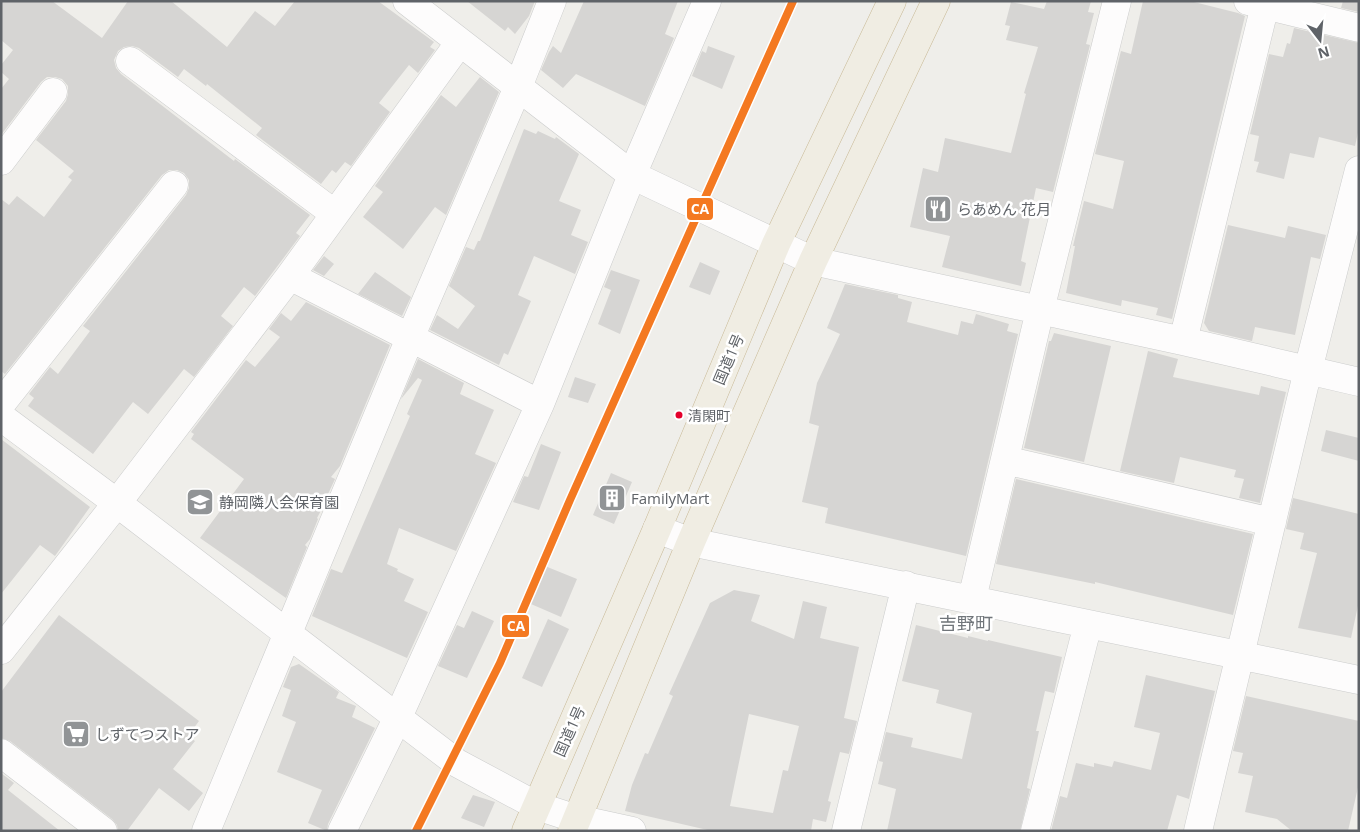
<svg xmlns="http://www.w3.org/2000/svg" width="1360" height="832" viewBox="0 0 1360 832" font-family="'Open Sans','Noto Sans JP',sans-serif">
  <style>
    .building { fill: #d6d5d3; fill-rule: evenodd }
    .lines { fill: none; stroke-linecap: round; stroke-linejoin: round }
    .minor-casing { stroke: #cbcccc; stroke-width: 29 }
    .highway-casing { stroke: #c8b996; stroke-width: 29 }
    .minor { stroke: #fdfcfc; stroke-width: 28 }
    .highway { stroke: #f0ede3; stroke-width: 28 }
    .rail-1-casing { stroke: #fff; stroke-width: 11 }
    .rail-1 { stroke: #f47921; stroke-width: 8 }
    .bus-dot { fill: #e4002b; stroke: #fff; stroke-width: 2 }
    .labels { text-anchor: middle; dominant-baseline: central; stroke-width: 5; stroke-linejoin: round; paint-order: stroke }
    .bus-label { font-size: 14px; fill: #5f6368; stroke: #fff; text-anchor: start }
    .poi-label { font-size: 15px; fill: #5f6368; stroke: #fff; text-anchor: start }
    .street-label { font-size: 15px; fill: #5f6368; stroke: #fff }
    .quarter-label { font-size: 18px; fill: #70757a; stroke: #fff }
    .line-badge { stroke: #fff; stroke-width: 2 }
    .badge-label { font-size: 14px; text-anchor: middle; font-weight: bold; fill: #fff }
  </style>
  <rect width="100%" height="100%" fill="#efeeea"/>
  <path class="building" d="M 1,1 L 52,1 L 102,38 L 128,1 L 171,1 L 227,47 L 255,11 L 275,26 L 295,1 L 378,1 L 434,42 L 430,47 L 435,50 L 418,73 L 409,65 L 379,103 L 390,112 L 351,166 L 345,162 L 336,173 L 332,170 L 321,184 L 256,135 L 262,128 L 207,84 L 206,86 L 184,69 L 178,77 L 139,48 L 132,46 L 124,47 L 118,51 L 114,60 L 116,68 L 121,74 L 234,161 L 235,159 L 310,215 L 296,233 L 300,236 L 255,296 L 244,287 L 221,316 L 233,326 L 194,377 L 184,369 L 148,414 L 133,402 L 93,454 L 28,406 L 34,398 L 29,394 L 50,367 L 58,374 L 90,331 L 83,326 L 186,195 L 189,188 L 189,180 L 184,173 L 177,170 L 169,170 L 162,175 L 5,374 L 1,371 L 1,199 L 9,205 L 17,196 L 44,217 L 72,180 L 68,177 L 74,171 L 36,140 L 66,101 L 68,94 L 68,86 L 62,79 L 55,77 L 47,77 L 41,82 L 1,135 L 1,89 L 9,79 L 1,72 L 1,65 L 13,50 L 1,40 Z
    M 467,1 L 535,1 L 529,16 L 515,34 L 508,27 L 505,31 Z
    M 584,1 L 678,1 L 665,34 L 674,38 L 645,106 L 576,74 L 563,88 L 541,70 L 549,52 L 553,46 L 561,53 Z
    M 1047,1 L 1091,1 L 1088,12 L 1094,13 L 1086,44 L 1090,45 L 1053,192 L 1036,188 L 1021,261 L 1026,263 L 1021,286 L 942,267 L 950,236 L 910,227 L 923,168 L 938,172 L 945,138 L 1011,153 L 1026,94 L 1024,93 L 1038,47 L 1006,40 L 1010,26 L 1005,25 L 1011,2 L 1044,9 Z
    M 1143,1 L 1190,1 L 1238,13 L 1245,16 L 1172,319 L 1156,315 L 1158,308 L 1122,300 L 1121,306 L 1066,293 L 1075,246 L 1073,246 L 1084,201 L 1113,209 L 1124,161 L 1095,154 L 1121,51 L 1131,54 Z
    M 1343,1 L 1359,1 L 1359,12 L 1341,8 Z
    M 1294,28 L 1359,43 L 1359,128 L 1355,146 L 1319,137 L 1314,158 L 1290,153 L 1284,179 L 1256,172 L 1259,162 L 1254,161 L 1259,136 L 1250,134 L 1269,54 L 1283,57 L 1287,43 L 1290,44 Z
    M 708,46 L 735,56 L 722,89 L 692,76 L 702,51 L 706,53 Z
    M 480,77 L 499,92 L 446,215 L 435,207 L 403,249 L 363,217 L 383,192 L 375,186 L 441,95 L 456,107 Z
    M 524,129 L 536,134 L 538,131 L 555,139 L 556,137 L 579,154 L 559,201 L 581,210 L 571,235 L 588,242 L 575,274 L 534,256 L 518,295 L 531,301 L 508,355 L 504,353 L 499,365 L 430,330 L 437,315 L 458,329 L 475,306 L 449,286 L 466,247 L 474,250 L 478,241 L 480,241 Z
    M 1228,225 L 1285,238 L 1288,226 L 1326,235 L 1320,259 L 1311,257 L 1295,335 L 1255,327 L 1252,341 L 1209,331 L 1204,323 Z
    M 324,256 L 334,264 L 324,276 L 313,270 Z
    M 700,262 L 720,271 L 710,295 L 689,287 Z
    M 611,270 L 640,280 L 620,334 L 598,324 L 611,290 L 604,287 Z
    M 375,272 L 411,297 L 402,316 L 358,294 Z
    M 845,284 L 898,295 L 898,298 L 912,302 L 907,322 L 958,335 L 961,321 L 973,324 L 976,314 L 1009,324 L 1007,331 L 1018,334 L 966,556 L 825,523 L 828,508 L 802,502 L 819,426 L 809,423 L 817,383 L 840,334 L 827,328 Z
    M 306,302 L 390,345 L 340,466 L 331,477 L 335,479 L 329,492 L 324,500 L 326,501 L 317,518 L 318,519 L 310,539 L 305,545 L 307,547 L 286,598 L 200,538 L 244,479 L 191,439 L 194,434 L 191,432 L 246,360 L 255,367 L 280,337 L 269,329 L 281,313 L 291,321 Z
    M 1054,333 L 1111,346 L 1084,462 L 1024,448 L 1049,341 L 1051,341 Z
    M 1148,351 L 1178,359 L 1173,377 L 1259,395 L 1261,386 L 1286,392 L 1260,503 L 1239,498 L 1244,479 L 1234,477 L 1236,470 L 1180,457 L 1174,483 L 1120,471 Z
    M 418,359 L 464,383 L 460,394 L 494,410 L 475,454 L 496,463 L 456,551 L 399,528 L 387,564 L 398,569 L 397,571 L 414,579 L 404,601 L 428,612 L 407,658 L 312,616 L 331,569 L 342,573 L 410,416 L 407,414 L 422,380 L 418,378 L 401,399 Z
    M 575,377 L 596,384 L 588,403 L 568,397 Z
    M 1326,430 L 1359,438 L 1359,461 L 1321,451 Z
    M 1,439 L 90,507 L 55,556 L 40,545 L 1,594 Z
    M 541,444 L 561,452 L 539,510 L 513,502 L 524,476 L 528,477 Z
    M 611,473 L 632,482 L 614,524 L 593,515 Z
    M 1016,479 L 1253,534 L 1233,615 L 1095,582 L 1095,584 L 996,564 Z
    M 1293,498 L 1359,514 L 1359,601 L 1351,638 L 1298,628 L 1317,553 L 1300,549 L 1304,533 L 1286,529 Z
    M 540,564 L 577,579 L 561,617 L 524,601 Z
    M 734,590 L 760,595 L 751,621 L 794,639 L 803,601 L 827,607 L 820,638 L 859,647 L 844,718 L 857,721 L 849,754 L 840,752 L 828,801 L 831,802 L 826,822 L 813,819 L 811,831 L 712,831 L 625,811 L 632,785 L 645,753 L 648,754 L 673,696 L 669,694 L 710,603 ZM 749,714 L 799,726 L 788,771 L 783,770 L 773,813 L 730,806 Z
    M 472,611 L 494,621 L 467,678 L 438,666 L 457,625 L 464,628 Z
    M 59,615 L 199,721 L 188,736 L 195,741 L 173,769 L 203,793 L 189,811 L 159,788 L 127,831 L 118,831 L 117,825 L 112,819 L 10,741 L 1,738 L 1,692 Z
    M 548,619 L 569,629 L 542,687 L 522,678 Z
    M 916,625 L 968,638 L 968,636 L 988,641 L 988,640 L 1062,657 L 1054,693 L 1045,691 L 1036,731 L 1039,731 L 1027,788 L 1030,789 L 1020,831 L 887,831 L 896,789 L 878,784 L 883,762 L 879,761 L 886,732 L 913,738 L 911,747 L 962,759 L 972,713 L 936,703 L 939,690 L 902,681 Z
    M 299,664 L 339,692 L 336,698 L 356,706 L 352,717 L 375,728 L 328,824 L 327,831 L 308,823 L 322,790 L 277,772 L 296,722 L 282,716 L 291,690 L 283,687 L 291,667 Z
    M 1146,675 L 1215,691 L 1189,799 L 1177,795 L 1167,831 L 1051,831 L 1060,796 L 1067,798 L 1076,763 L 1094,767 L 1094,763 L 1112,767 L 1114,761 L 1151,770 L 1160,733 L 1134,727 Z
    M 1246,696 L 1359,721 L 1359,783 L 1348,831 L 1292,831 L 1277,819 L 1245,812 L 1253,776 L 1238,773 L 1243,753 L 1233,751 Z
    M 1,773 L 14,783 L 8,790 L 60,831 L 1,831 Z
    M 473,795 L 495,802 L 484,827 L 461,818 Z"/>
  <g class="lines">
    <g class="minor-casing">
      <path id="minor" d="M 407,1 L 632,175 L 813,261 L 1183,341 L 1359,382
        M 1248,1 L 1359,28
        M 130,61 L 335,214
        M 1,161 L 53,92
        M 290,276 L 540,404
        M 1183,341 L 1266,1
        M 1,404 L 174,185
        M 1,417 L 117,503 L 457,763 L 537,806 L 577,819 L 632,831
        M 1005,460 L 1272,522
        M 657,529 L 691,542 L 1359,680
        M 972,599 L 1040,310 L 1117,1
        M 1,650 L 117,503 L 290,276 L 460,42
        M 1,753 L 103,831
        M 206,831 L 410,338 L 518,87 L 552,1
        M 342,831 L 398,717 L 540,404 L 632,175 L 707,1
        M 846,831 L 906,585
        M 1035,831 L 1088,624
        M 1198,831 L 1308,370 L 1359,170"/>
    </g>
    <g class="highway-casing">
      <path id="highway" d="M 526,831 L 657,529 L 776,244 L 892,1
        M 572,831 L 691,542 L 813,261 L 936,1"/>
    </g>
    <use href="#minor" class="minor"/>
    <use href="#highway" class="highway"/>
    <g class="rail-1-casing">
      <path id="rail-1" d="M 416,831 L 500,663 L 570,500 L 793,1"/>
    </g>
    <use href="#rail-1" class="rail-1"/>
  </g>
  <defs>
    <g id="restaurant-square" transform="scale(1.4375)"><rect x="-9" y="-9" width="18" height="18" rx="4" fill="#919496" stroke="#fff"/><path d="M-5-6h1v4h1v-4h1v4h1v-4h1v5L-1.5 .5V6h-2V.5L-5-1ZM5-6V6H3V1.5H1.5Q1.5-4 5-6Z" fill="#fff"/></g>
    <g id="building-square" transform="scale(1.4375)"><rect x="-9" y="-9" width="18" height="18" rx="4" fill="#919496" stroke="#fff"/><path d="M-4-6H4V6H1V3H-1V6H-4ZM-2.5-4.3h1.7v1.8h-1.7ZM.8-4.3h1.7v1.8H.8ZM-2.5-1h1.7V.8h-1.7ZM.8-1h1.7V.8H.8Z" fill="#fff"/></g>
    <g id="school-square" transform="scale(1.4375)"><rect x="-9" y="-9" width="18" height="18" rx="4" fill="#919496" stroke="#fff"/><path d="M0-5L7-2L0 1L-7-2ZM-4 1L0 2.5L4 1V4Q0 6-4 4Z" fill="#fff"/></g>
    <g id="supermarket-square" transform="scale(1.4375)"><rect x="-9" y="-9" width="18" height="18" rx="4" fill="#919496" stroke="#fff"/><path d="M-6-5.5h2.5l.6 2H6L4.5 2H-2.5L-4.4-4H-6ZM-1.5 3.2a1.3 1.3 0 1 0 .1 0ZM3 3.2a1.3 1.3 0 1 0 .1 0Z" fill="#fff"/></g>
  </defs>
  <g fill-rule="evenodd">
    <use href="#restaurant-square" x="938" y="209"/>
    <use href="#building-square" x="612" y="498"/>
    <use href="#school-square" x="200" y="502"/>
    <use href="#supermarket-square" x="76" y="734"/>
  </g>
  <circle class="bus-dot" cx="679" cy="415" r="4.5"/>
  <g class="labels">
    <g class="bus-label">
      <text x="688" y="415">清閑町</text>
    </g>
    <g class="poi-label">
      <text x="957" y="209">らあめん 花月</text>
      <text x="631" y="498">FamilyMart</text>
      <text x="219" y="502">静岡隣人会保育園</text>
      <text x="95" y="734">しずてつストア</text>
    </g>
    <g class="street-label">
      <text transform="translate(728 359) rotate(-67)">国道1号</text>
      <text transform="translate(569 731) rotate(-66)">国道1号</text>
    </g>
    <g class="quarter-label">
      <text x="966" y="623">吉野町</text>
    </g>
  </g>
  <g class="line-badge">
    <rect x="686" y="197" width="28" height="24" rx="5" fill="#f47921"/>
    <rect x="501" y="614" width="29" height="24" rx="5" fill="#f47921"/>
  </g>
  <g class="badge-label">
    <text x="700" y="214">CA</text>
    <text x="516" y="631">CA</text>
  </g>
  <rect width="1360" height="832" fill="none" stroke="#5f6368" stroke-width="5"/>
  <g transform="translate(1320 40) rotate(164)" stroke="#ffffff" stroke-width="4" paint-order="stroke">
  <path d="M0-4L9 19L0 12L-9 19Z" fill="#5f6368"/>
  <text y="-8" font-size="14" font-weight="bold" text-anchor="middle" fill="#5f6368">N</text>
  </g>
</svg>
